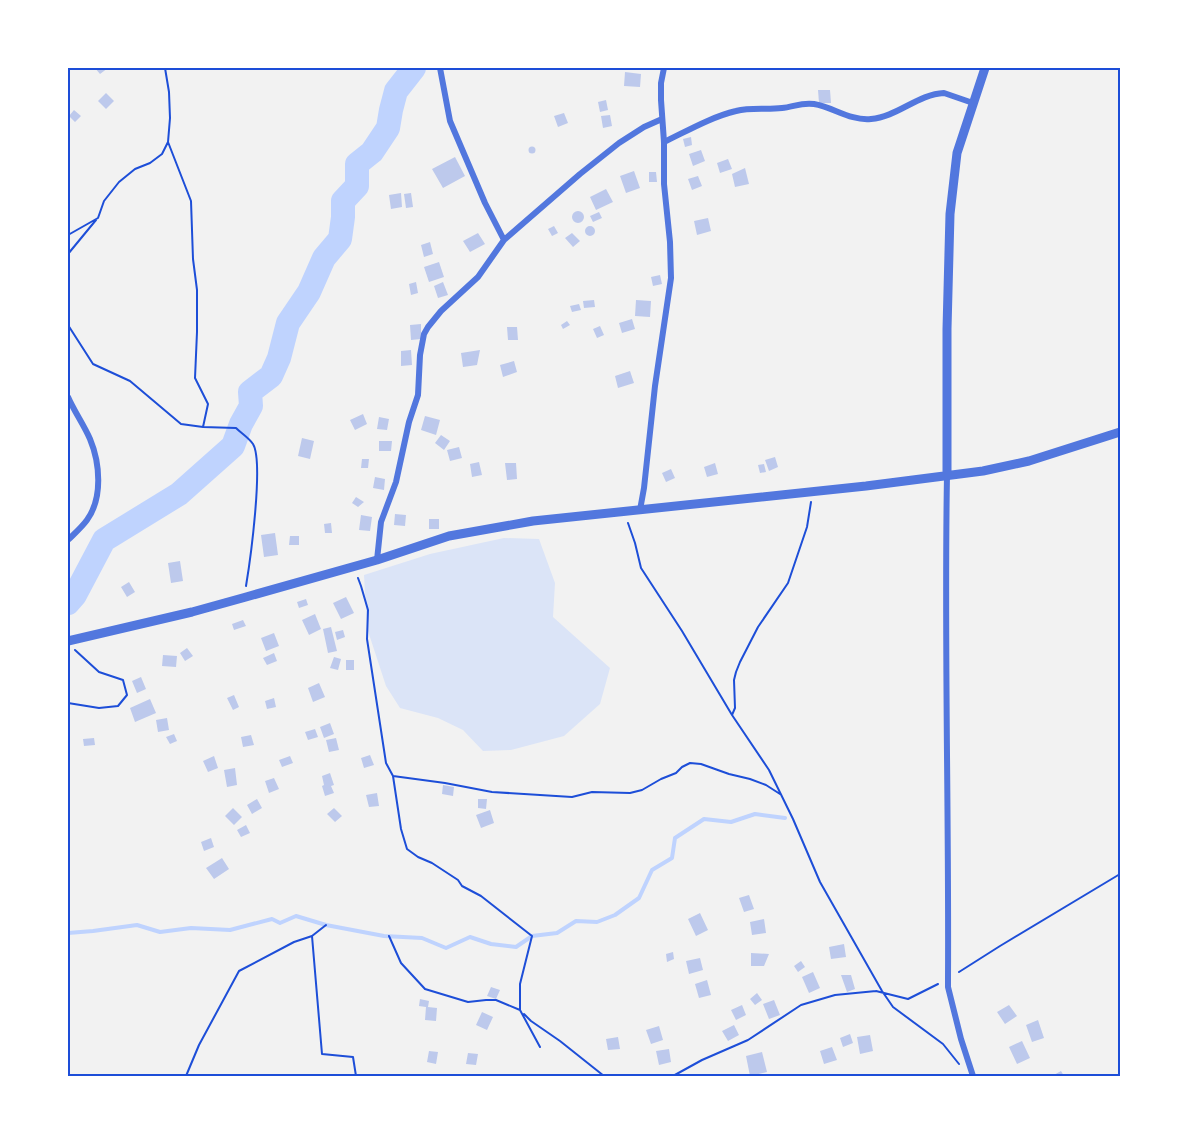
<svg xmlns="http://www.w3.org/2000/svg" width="1188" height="1144" viewBox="0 0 1188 1144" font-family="Merriweather,serif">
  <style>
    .green { fill: #dbe4f7 }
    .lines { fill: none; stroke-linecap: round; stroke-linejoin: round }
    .stream { stroke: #bfd3fe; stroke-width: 4 }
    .river { stroke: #bfd3fe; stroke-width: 24 }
    .building { fill: #bdc9ec }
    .path { stroke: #1d4ed8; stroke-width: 2 }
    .minor { stroke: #5277de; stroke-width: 6 }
    .tertiary { stroke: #5277de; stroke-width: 9 }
    .neatline { fill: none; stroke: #1d4ed8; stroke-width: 2 }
  </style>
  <rect width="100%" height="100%" fill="#f2f2f2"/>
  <path class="green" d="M 504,538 L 539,539 L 555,583 L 553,617 L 610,668 L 600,704 L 564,736 L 511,750 L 483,751 L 463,730 L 438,718 L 400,708 L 386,686 L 367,628 L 364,575 L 430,554 Z"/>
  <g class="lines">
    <path class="stream" d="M 68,933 L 93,931 L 137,925 L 160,932 L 191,928 L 230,930 L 272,919 L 280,923 L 296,916 L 326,925 L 384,936 L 422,938 L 446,948 L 470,937 L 491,944 L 516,947 L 532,936 L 557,933 L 576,921 L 597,922 L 615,915 L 639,898 L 652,870 L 672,858 L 675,838 L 704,819 L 731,822 L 755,814 L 785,818"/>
    <path class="river" d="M 68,603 L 75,595 L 104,540 L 179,494 L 233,446 L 241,424 L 251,406 L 250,392 L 271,376 L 279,358 L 288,323 L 309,292 L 324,258 L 340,239 L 343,217 L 343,201 L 357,186 L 357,164 L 372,152 L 388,128 L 391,110 L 396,91 L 414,68"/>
  </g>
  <path class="building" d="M 95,68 L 108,68 L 100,74 Z
    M 625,72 L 641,74 L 640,87 L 624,86 Z
    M 818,90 L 830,90 L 831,103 L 819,103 Z
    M 106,93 L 114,101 L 106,109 L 98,101 Z
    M 606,100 L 608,110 L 600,112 L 598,102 Z
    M 74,110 L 81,116 L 75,122 L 69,116 Z
    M 564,113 L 568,123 L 558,127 L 554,116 Z
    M 610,115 L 612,126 L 603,128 L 601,116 Z
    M 691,137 L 692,145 L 685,147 L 683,139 Z
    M528.5 150a3.5 3.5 0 1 1 7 0a3.5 3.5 0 1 1-7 0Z
    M 701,150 L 705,161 L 693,166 L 689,154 Z
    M 455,157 L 465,176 L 443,188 L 432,169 Z
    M 728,159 L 732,169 L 720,173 L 717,163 Z
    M 745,168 L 749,184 L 735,187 L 732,174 Z
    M 634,171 L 640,188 L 626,193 L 620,176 Z
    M 649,172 L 656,172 L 657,182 L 649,182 Z
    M 698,176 L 702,186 L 692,190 L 688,179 Z
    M 606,189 L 613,202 L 596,210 L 590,197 Z
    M 401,193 L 402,207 L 391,209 L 389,195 Z
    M 411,193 L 413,207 L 406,208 L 404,194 Z
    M572 217a6 6 0 1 1 12 0a6 6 0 1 1-12 0Z
    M 599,212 L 602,218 L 593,222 L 590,216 Z
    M 708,218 L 711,231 L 697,235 L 694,221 Z
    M585 231a5 5 0 1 1 10 0a5 5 0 1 1-10 0Z
    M 554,226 L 558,233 L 552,236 L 548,229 Z
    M 478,233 L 485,244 L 470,252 L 463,241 Z
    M 572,233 L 580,241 L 573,247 L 565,238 Z
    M 430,242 L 433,254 L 424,257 L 421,245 Z
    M 439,262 L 444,277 L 429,282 L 424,267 Z
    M 660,275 L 662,284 L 653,286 L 651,277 Z
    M 416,282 L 418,293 L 411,295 L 409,284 Z
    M 443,282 L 448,295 L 438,298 L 434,286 Z
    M 594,300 L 595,307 L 584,308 L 583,301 Z
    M 636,300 L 651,301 L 650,317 L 635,316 Z
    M 579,304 L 581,310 L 572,312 L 570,306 Z
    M 632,319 L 635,329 L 622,333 L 619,323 Z
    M 567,321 L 570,325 L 563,329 L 561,325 Z
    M 421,324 L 421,339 L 411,340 L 410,325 Z
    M 600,326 L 604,335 L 597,338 L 593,329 Z
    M 507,327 L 517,327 L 518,340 L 508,340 Z
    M 411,350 L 412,365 L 401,366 L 401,351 Z
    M 480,350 L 477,365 L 463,367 L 461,353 Z
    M 514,361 L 517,372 L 503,377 L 500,365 Z
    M 630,371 L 634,383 L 618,388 L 615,376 Z
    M 363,414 L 367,424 L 355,430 L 350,420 Z
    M 425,416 L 440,420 L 436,435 L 421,430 Z
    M 379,417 L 389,419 L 387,430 L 377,429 Z
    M 441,435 L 450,441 L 444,450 L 435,443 Z
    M 302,438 L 314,441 L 310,459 L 298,456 Z
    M 379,441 L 392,441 L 391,451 L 379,451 Z
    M 459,447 L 462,458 L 450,461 L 447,450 Z
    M 775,457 L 778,467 L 769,471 L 765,460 Z
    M 362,459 L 369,459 L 368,468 L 361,468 Z
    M 479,462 L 482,475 L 472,477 L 470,464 Z
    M 505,463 L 516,463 L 517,479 L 507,480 Z
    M 715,463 L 718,474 L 707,477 L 704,467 Z
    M 764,464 L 766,472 L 760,473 L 758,465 Z
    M 671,469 L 675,478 L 666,482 L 662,473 Z
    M 375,477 L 385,479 L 384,490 L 373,488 Z
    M 356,497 L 364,502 L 358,507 L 352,503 Z
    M 395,514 L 406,515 L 405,526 L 394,525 Z
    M 361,515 L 372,517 L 370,531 L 359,530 Z
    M 429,519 L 439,519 L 439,529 L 429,529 Z
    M 331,523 L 332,533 L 325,533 L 324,524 Z
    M 275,533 L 278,555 L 264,557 L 261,535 Z
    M 290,536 L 299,536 L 299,545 L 289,545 Z
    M 180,561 L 183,581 L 171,583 L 168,563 Z
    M 129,582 L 135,592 L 127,597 L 121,587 Z
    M 346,597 L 354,613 L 341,619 L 333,603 Z
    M 306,599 L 308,605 L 299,608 L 297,602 Z
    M 315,614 L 321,629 L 309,635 L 302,620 Z
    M 243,620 L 246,626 L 234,630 L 232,624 Z
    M 331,627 L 337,651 L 328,653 L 323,629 Z
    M 343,630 L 345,637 L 337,640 L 335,632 Z
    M 274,633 L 279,646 L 266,651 L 261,638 Z
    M 187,648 L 193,656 L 185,661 L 180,653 Z
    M 274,653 L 277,661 L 267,665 L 263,658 Z
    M 163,655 L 177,656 L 176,667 L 162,666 Z
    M 334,657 L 341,659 L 338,670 L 330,668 Z
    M 346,660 L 354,660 L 354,670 L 346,670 Z
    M 141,677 L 146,689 L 137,693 L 132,681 Z
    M 319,683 L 325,697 L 313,702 L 308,688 Z
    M 234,695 L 239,707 L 233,710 L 227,698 Z
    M 274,698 L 276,707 L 267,709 L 265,701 Z
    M 150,699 L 156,713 L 135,722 L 130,708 Z
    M 167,718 L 169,730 L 158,732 L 156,720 Z
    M 330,723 L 334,734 L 324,738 L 320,727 Z
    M 315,729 L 318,737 L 308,740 L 305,732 Z
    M 174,734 L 177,741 L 170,744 L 166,737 Z
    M 251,735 L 254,745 L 243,747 L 241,737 Z
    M 94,738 L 95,745 L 84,746 L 83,739 Z
    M 336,738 L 339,750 L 329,752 L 326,740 Z
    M 370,755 L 374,765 L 364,768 L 361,758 Z
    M 214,756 L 218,768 L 208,772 L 203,761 Z
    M 290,756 L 293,763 L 282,767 L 279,760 Z
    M 235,768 L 237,785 L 227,787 L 224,770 Z
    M 330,773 L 334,785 L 331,786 L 334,793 L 325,796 L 322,786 L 324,785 L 322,776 Z
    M 274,778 L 279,789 L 269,793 L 265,781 Z
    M 443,785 L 454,787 L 453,796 L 442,794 Z
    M 377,793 L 379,806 L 369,807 L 366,795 Z
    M 257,799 L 262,808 L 252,814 L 247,805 Z
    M 478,799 L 487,799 L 486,809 L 478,808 Z
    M 233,808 L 242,817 L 234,825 L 225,816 Z
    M 334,808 L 342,816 L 335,822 L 327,814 Z
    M 490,810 L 494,823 L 481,828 L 476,815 Z
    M 246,825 L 250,833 L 241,837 L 237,830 Z
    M 211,838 L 214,847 L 204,851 L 201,842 Z
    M 222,858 L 229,869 L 214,879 L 206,868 Z
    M 749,895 L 754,909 L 744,912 L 739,898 Z
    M 700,913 L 708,930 L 696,936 L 688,919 Z
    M 764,919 L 766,933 L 752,935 L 750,922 Z
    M 844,944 L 846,957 L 831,959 L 829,947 Z
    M 673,952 L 674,959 L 667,962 L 666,954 Z
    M 751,953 L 769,954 L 764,966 L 751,966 Z
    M 700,958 L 703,970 L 689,974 L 686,961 Z
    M 801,961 L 805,967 L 798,972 L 794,966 Z
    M 813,972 L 820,988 L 809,993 L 802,977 Z
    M 841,975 L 851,975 L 855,989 L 847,992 Z
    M 707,980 L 711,995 L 699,998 L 695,984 Z
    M 491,987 L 500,990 L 496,999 L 487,996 Z
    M 757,993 L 762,1000 L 755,1005 L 750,999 Z
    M 420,999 L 429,1001 L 428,1007 L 437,1008 L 436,1021 L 425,1020 L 426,1007 L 419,1006 Z
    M 774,1000 L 780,1015 L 769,1019 L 763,1004 Z
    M 742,1005 L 746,1015 L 736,1020 L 731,1010 Z
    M 1009,1005 L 1017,1016 L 1005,1024 L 997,1012 Z
    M 482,1012 L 493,1017 L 487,1030 L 476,1025 Z
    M 1038,1020 L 1044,1038 L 1032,1042 L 1026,1025 Z
    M 734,1025 L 739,1035 L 728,1041 L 722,1031 Z
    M 659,1026 L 663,1040 L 651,1044 L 646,1030 Z
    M 850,1034 L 853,1043 L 843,1047 L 840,1038 Z
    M 870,1035 L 873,1051 L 860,1054 L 857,1037 Z
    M 618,1037 L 620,1049 L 608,1050 L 606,1039 Z
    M 1022,1041 L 1030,1058 L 1017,1064 L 1009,1047 Z
    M 832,1047 L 837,1060 L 824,1064 L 820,1051 Z
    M 669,1049 L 671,1062 L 659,1065 L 656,1051 Z
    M 429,1051 L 438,1052 L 436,1064 L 427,1062 Z
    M 762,1052 L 767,1072 L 750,1076 L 746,1056 Z
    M 468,1053 L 478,1054 L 476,1065 L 466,1064 Z
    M 1061,1071 L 1064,1076 L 1052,1076 Z"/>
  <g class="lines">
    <path class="path" d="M 168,142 L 191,201 L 193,259 L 197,290 L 197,332 L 195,378 L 208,404 L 203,427
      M 68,235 L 98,218 L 104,201 L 119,182 L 135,169 L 150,163 L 162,154 L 168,142 L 170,118 L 169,92 L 165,68
      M 68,254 L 96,220
      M 68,325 L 93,364 L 130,381 L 181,424 L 203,427 L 236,428 C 241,433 249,438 253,444 C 264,462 250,562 246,586
      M 628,523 L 635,543 L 641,568 L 682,631 L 732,715 L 769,770 L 793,819 L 820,882 L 882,991 L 893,1007 L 943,1044 L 959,1064
      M 358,578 L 361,586 L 368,610 L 367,639 L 386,763 L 393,776 L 445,783 L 492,792 L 572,797 L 592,792 L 630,793 L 642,790 L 661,779 L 676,773 L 682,767 L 690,763 L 701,764 L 729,774 L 750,779 L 766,785 L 780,794
      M 68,703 L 99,708 L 118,706 L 127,695 L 123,680 L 99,672 L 75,650
      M 732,715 L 735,708 L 734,680 L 736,672 L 740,662 L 758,627 L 788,583 L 807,527 L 811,502
      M 393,776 L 401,829 L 407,849 L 418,857 L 432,863 L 458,880 L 462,886 L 481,896 L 532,936 L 520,984 L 520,1010 L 540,1047
      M 326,925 L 312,936 L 322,1054 L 353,1057 L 356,1076
      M 389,936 L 401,963 L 425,989 L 468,1002 L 486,1000 L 496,1000 L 520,1010
      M 959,972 L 1000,946 L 1120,874
      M 876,991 L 908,999 L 938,984
      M 524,1014 L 531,1021 L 560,1041 L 604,1076
      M 186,1076 L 199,1045 L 239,971 L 294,942 L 312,936
      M 673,1076 L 702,1060 L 748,1040 L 801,1005 L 835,995 L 876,991"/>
    <path class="minor" d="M 440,68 L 450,121 L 485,203 L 504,240
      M 664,142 C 687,131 711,117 736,111 C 751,107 767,110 782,108 C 793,107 802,102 814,104 C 833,107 850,121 871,119 C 897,117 918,94 944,93 L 973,103
      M 68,397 C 74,411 84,425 90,439 C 100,463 103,498 87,520 C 82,527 74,534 68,540
      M 947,475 C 944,643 949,811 948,979 L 948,987 L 961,1039 L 973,1076
      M 640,510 L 644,488 L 655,386 L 671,278 L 670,242 L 664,184 L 664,142 L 661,100 L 661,83 L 664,68
      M 377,560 L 381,522 L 396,482 L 409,422 L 418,395 L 420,355 L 424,334 L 428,327 L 441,311 L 478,277 L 504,240 L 580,174 L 619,143 L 644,127 L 662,119"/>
    <path class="tertiary" d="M 947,475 L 947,329 L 950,214 L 957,153 L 985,68
      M 68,641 L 192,612 L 246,597 L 377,560 L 449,536 L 533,521 L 866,486 L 983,471 L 1029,461 L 1120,432"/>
  </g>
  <rect width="1188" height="1144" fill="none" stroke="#ffffff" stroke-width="138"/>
  <rect x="69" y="69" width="1050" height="1006" class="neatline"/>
</svg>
